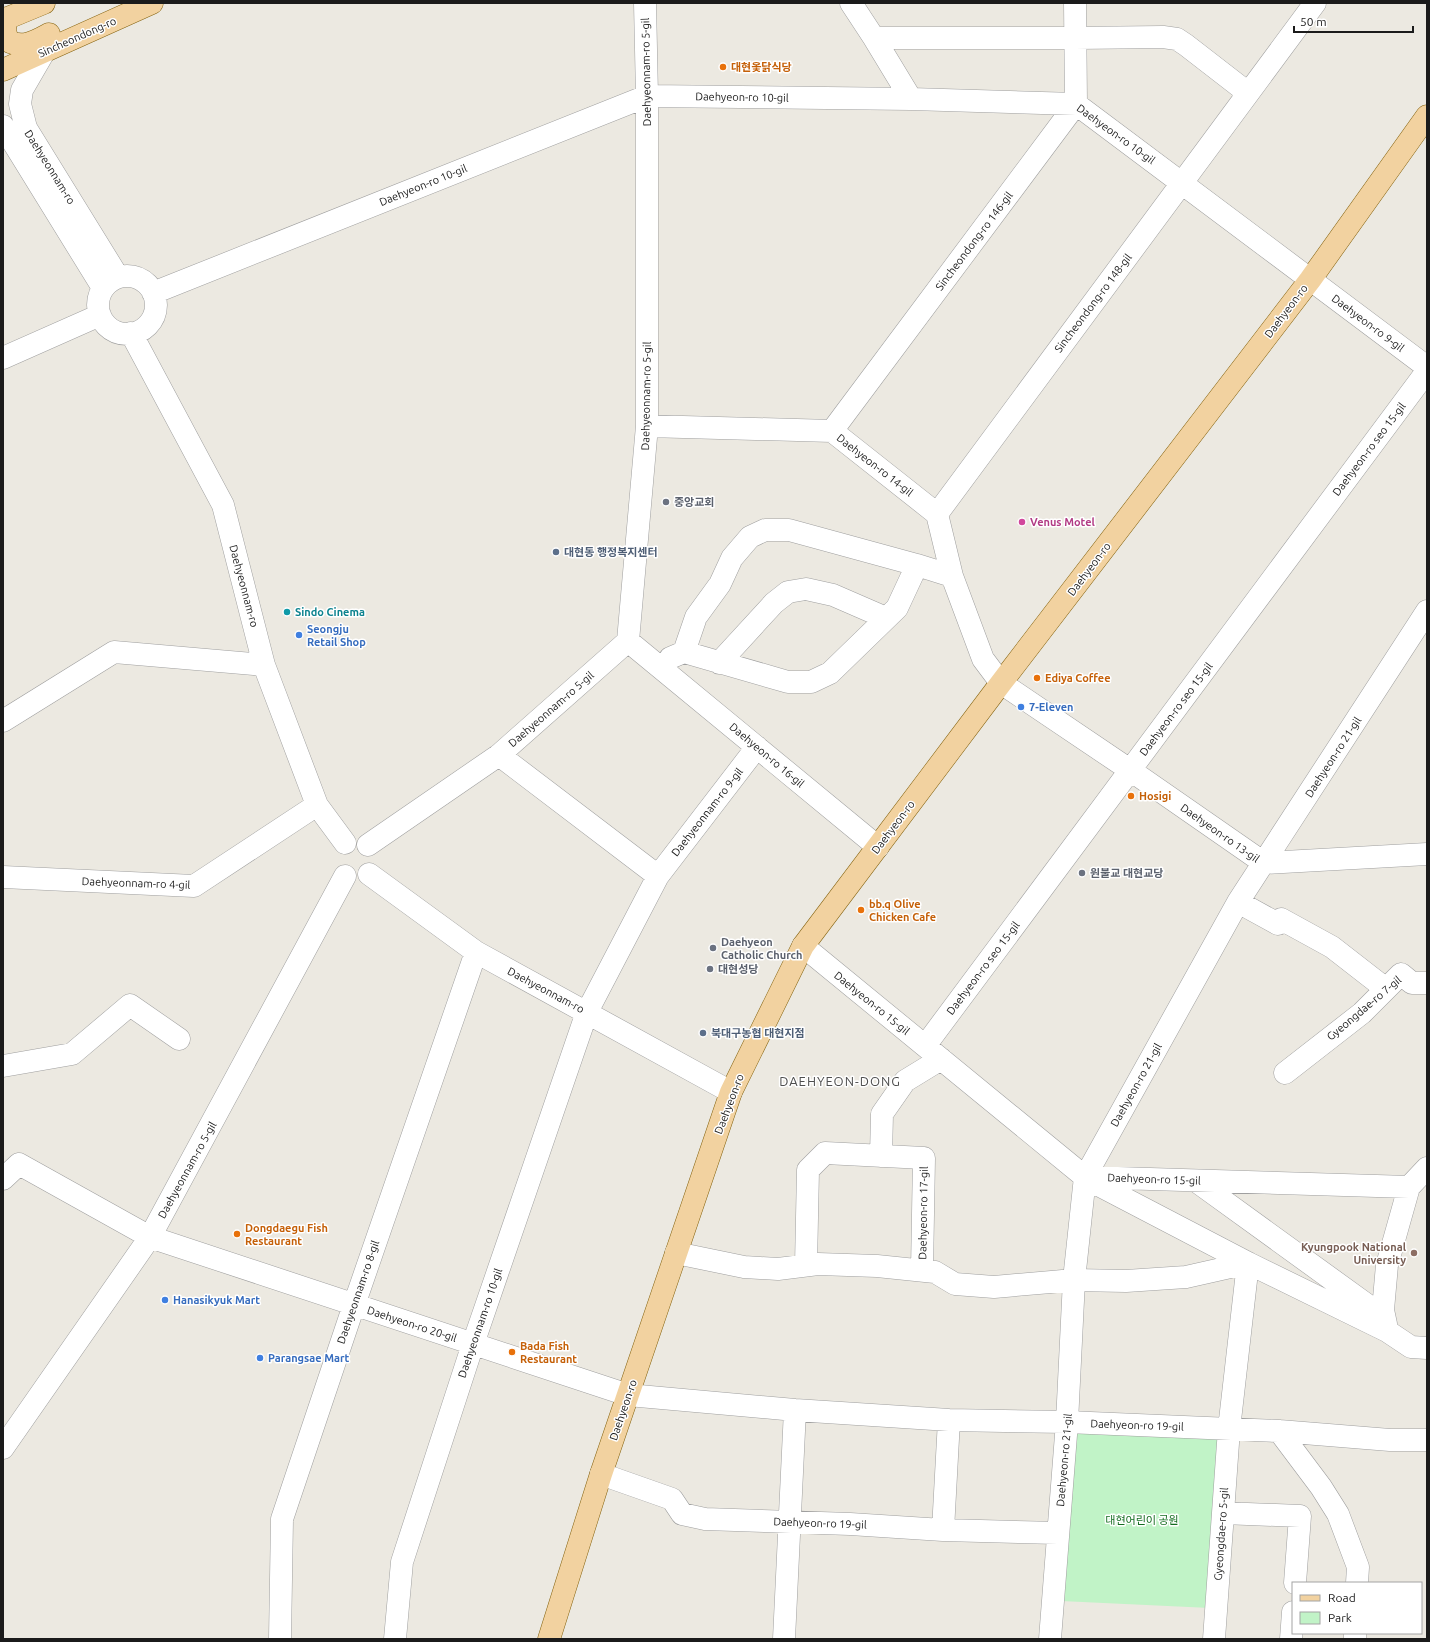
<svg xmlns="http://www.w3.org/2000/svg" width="1430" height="1642" viewBox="0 0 1430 1642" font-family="Ubuntu,'Noto Sans KR',sans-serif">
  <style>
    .park { fill: #c1f3c7 }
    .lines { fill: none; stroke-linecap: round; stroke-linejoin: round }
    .minor-casing { stroke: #9f9f9f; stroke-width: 23 }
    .major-casing { stroke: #84620e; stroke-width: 23 }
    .minor { stroke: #fff; stroke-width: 22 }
    .major { stroke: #f2d2a0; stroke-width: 22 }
    .food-dot { fill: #e8710a; stroke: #fff; stroke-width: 1.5 }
    .worship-dot { fill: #6b7280; stroke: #fff; stroke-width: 1.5 }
    .hotel-dot { fill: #d1479c; stroke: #fff; stroke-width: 1.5 }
    .service-dot { fill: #5c6f8a; stroke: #fff; stroke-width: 1.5 }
    .culture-dot { fill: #0f9aa8; stroke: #fff; stroke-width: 1.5 }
    .shop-dot { fill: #3f7fe0; stroke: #fff; stroke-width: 1.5 }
    .education-dot { fill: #8d6e63; stroke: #fff; stroke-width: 1.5 }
    .labels { text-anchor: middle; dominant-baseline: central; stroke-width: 3; stroke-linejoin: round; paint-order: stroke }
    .street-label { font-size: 11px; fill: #1b1b1b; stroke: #fff }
    .food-label { font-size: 11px; font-weight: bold; fill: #c56008; stroke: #fff; text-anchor: start }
    .worship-label { font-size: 11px; font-weight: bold; fill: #5b616d; stroke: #fff; text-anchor: start }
    .hotel-label { font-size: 11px; font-weight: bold; fill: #b23c85; stroke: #fff; text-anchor: start }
    .service-label { font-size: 11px; font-weight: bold; fill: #4e5e75; stroke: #fff; text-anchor: start }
    .culture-label { font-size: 11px; font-weight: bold; fill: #0d838f; stroke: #fff; text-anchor: start }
    .shop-label { font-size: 11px; font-weight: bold; fill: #366cbe; stroke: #fff; text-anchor: start }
    .education-label { font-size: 11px; font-weight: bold; fill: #785e54; stroke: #fff; text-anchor: end }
    .park-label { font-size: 11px; fill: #156d21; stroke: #fff }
    .quarter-label { font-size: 13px; letter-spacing: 1px; fill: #4e4e4e; stroke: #fff }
  </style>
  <rect width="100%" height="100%" fill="#ece9e1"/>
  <path class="park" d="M 1076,1430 L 1223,1439 L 1210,1608 L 1061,1601 Z"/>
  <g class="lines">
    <g class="minor-casing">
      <path id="minor" d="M 851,3 L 874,38 L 911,99
        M 874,38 L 1075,38 L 1163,37 L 1177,39 L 1186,45 L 1248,93
        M 44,52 L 22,90 L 20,104 L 26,128 L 118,277
        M 3,126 L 103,288
        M98 305a29 29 0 1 1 58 0a29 29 0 1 1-58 0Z
        M 153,293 L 647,96 L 911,99 L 1076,104 L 1427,367
        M 131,333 L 223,505 L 264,665 L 317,805 L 345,843
        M 3,358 L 100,315
        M 647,426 L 832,431 L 937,514 L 952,576 L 983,659 L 1001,683 L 1130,770 L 1264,863 L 1427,854
        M 832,431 L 1076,104 L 1075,3
        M 937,514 L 1315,3
        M 628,641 L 878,847
        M 684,652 L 696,617 L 720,584 L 732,558 L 750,537 L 765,530 L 789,530 L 917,565 L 952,576
        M 670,658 L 684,652 L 788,682 L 811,682 L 830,673 L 897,608 L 917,565
        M 719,663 L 774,603 L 788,592 L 806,589 L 833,595 L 886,618
        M 3,721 L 114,652 L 264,665
        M 499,755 L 658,876
        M 368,845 L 499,755 L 628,641 L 647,426 L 647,96 L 645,3
        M 369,874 L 476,952 L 731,1092
        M 3,877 L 194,886 L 317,805
        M 1238,902 L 1278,924 L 1281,919 L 1332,947 L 1386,989
        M 803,946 L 1085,1177 L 1409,1187
        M 925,1046 L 1427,371
        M 3,1066 L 72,1054 L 130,1005 L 179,1039
        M 1285,1073 L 1362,1013 L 1401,974 L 1412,983 L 1427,983
        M 881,1156 L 882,1114 L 905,1081 L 941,1059
        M 3,1179 L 19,1164 L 150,1237 L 628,1395 L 795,1410 L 949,1420 L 1067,1422 L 1279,1431 L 1390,1440 L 1427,1440
        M 1089,1180 L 1248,1263 L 1387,1331 L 1411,1347 L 1427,1348
        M 1196,1181 L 1370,1307 L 1383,1310
        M 676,1253 L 744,1267 L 778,1269 L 818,1264 L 877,1266 L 935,1272 L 955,1284 L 994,1287 L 1074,1280 L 1126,1281 L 1186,1277 L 1248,1263
        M 806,1265 L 808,1170 L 825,1153 L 924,1158 L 922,1270
        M 1386,1324 L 1383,1310 L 1387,1265 L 1409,1187 L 1427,1168
        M 1279,1431 L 1321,1487 L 1338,1514 L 1358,1567 L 1357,1583
        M 3,1448 L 150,1237 L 345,876
        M 601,1474 L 672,1499 L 682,1514 L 705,1519 L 850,1524 L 943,1530 L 1058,1533
        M 1223,1513 L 1300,1516 L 1295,1583
        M 943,1530 L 949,1420
        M 280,1639 L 282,1519 L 354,1305 L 476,952
        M 395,1639 L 402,1562 L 473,1344 L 587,1012 L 658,876 L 757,747
        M 784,1639 L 795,1410
        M 1050,1639 L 1067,1422 L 1074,1280 L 1085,1177 L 1238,902 L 1427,611
        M 1214,1639 L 1229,1429 L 1248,1263
        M 1291,1639 L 1293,1612
        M 1355,1639 L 1355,1633"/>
    </g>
    <g class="major-casing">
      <path id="major" d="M 6,18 L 5,31 L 8,41 C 23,49 36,41 49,34
        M 3,20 L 44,3
        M 3,70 L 152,3
        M 549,1639 L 601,1474 L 731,1092 L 803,946 L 1001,683 L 1310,280 L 1427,116"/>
    </g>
    <use href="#minor" class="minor"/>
    <use href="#major" class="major"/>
  </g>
  <g class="food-dot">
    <circle cx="723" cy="67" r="4"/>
    <circle cx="1037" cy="678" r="4"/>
    <circle cx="1131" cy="796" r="4"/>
    <circle cx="861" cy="910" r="4"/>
    <circle cx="237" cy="1234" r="4"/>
    <circle cx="512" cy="1352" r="4"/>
  </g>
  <g class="worship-dot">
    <circle cx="666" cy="502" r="4"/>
    <circle cx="1082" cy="873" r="4"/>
    <circle cx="713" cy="948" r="4"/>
    <circle cx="710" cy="969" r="4"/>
  </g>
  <circle class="hotel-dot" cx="1022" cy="522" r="4"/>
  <g class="service-dot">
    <circle cx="556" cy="552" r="4"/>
    <circle cx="703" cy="1033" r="4"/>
  </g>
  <circle class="culture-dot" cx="287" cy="612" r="4"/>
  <g class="shop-dot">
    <circle cx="299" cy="635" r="4"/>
    <circle cx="1021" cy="707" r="4"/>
    <circle cx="165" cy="1300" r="4"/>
    <circle cx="260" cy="1358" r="4"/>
  </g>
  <circle class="education-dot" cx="1414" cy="1253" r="4"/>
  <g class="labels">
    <g class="street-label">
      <text transform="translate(77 37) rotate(-24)">Sincheondong-ro</text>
      <text transform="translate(646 72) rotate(-91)">Daehyeonnam-ro 5-gil</text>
      <text transform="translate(742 97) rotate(1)">Daehyeon-ro 10-gil</text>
      <text transform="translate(1116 134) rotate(36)">Daehyeon-ro 10-gil</text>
      <text transform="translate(50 167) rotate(58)">Daehyeonnam-ro</text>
      <text transform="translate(423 185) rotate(-22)">Daehyeon-ro 10-gil</text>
      <text transform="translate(974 241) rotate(-53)">Sincheondong-ro 146-gil</text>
      <text transform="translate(1093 303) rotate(-53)">Sincheondong-ro 148-gil</text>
      <text transform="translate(1286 311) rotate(-53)">Daehyeon-ro</text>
      <text transform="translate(1368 323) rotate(37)">Daehyeon-ro 9-gil</text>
      <text transform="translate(646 396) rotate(-89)">Daehyeonnam-ro 5-gil</text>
      <text transform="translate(1369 449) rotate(-53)">Daehyeon-ro seo 15-gil</text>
      <text transform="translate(875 465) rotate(38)">Daehyeon-ro 14-gil</text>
      <text transform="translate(1089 569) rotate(-53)">Daehyeon-ro</text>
      <text transform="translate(244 586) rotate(75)">Daehyeonnam-ro</text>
      <text transform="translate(551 709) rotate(-41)">Daehyeonnam-ro 5-gil</text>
      <text transform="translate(1176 709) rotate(-53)">Daehyeon-ro seo 15-gil</text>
      <text transform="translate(767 755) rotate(40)">Daehyeon-ro 16-gil</text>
      <text transform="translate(1333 757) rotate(-57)">Daehyeon-ro 21-gil</text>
      <text transform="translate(707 812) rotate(-52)">Daehyeonnam-ro 9-gil</text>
      <text transform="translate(893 827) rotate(-53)">Daehyeon-ro</text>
      <text transform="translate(1220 833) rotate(35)">Daehyeon-ro 13-gil</text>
      <text transform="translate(136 883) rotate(2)">Daehyeonnam-ro 4-gil</text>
      <text transform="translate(983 968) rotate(-53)">Daehyeon-ro seo 15-gil</text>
      <text transform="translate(546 990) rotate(28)">Daehyeonnam-ro</text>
      <text transform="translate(872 1003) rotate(39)">Daehyeon-ro 15-gil</text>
      <text transform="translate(1364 1008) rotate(-40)">Gyeongdae-ro 7-gil</text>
      <text transform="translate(1136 1085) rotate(-61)">Daehyeon-ro 21-gil</text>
      <text transform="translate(729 1104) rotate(-69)">Daehyeon-ro</text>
      <text transform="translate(187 1170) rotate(-61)">Daehyeonnam-ro 5-gil</text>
      <text transform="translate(1154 1179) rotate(2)">Daehyeon-ro 15-gil</text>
      <text transform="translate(923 1213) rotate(-89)">Daehyeon-ro 17-gil</text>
      <text transform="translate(358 1292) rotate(-71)">Daehyeonnam-ro 8-gil</text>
      <text transform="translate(480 1323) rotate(-71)">Daehyeonnam-ro 10-gil</text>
      <text transform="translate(412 1324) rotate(18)">Daehyeon-ro 20-gil</text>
      <text transform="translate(623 1410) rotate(-71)">Daehyeon-ro</text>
      <text transform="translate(1137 1425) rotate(2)">Daehyeon-ro 19-gil</text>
      <text transform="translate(1064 1460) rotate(-85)">Daehyeon-ro 21-gil</text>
      <text transform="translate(820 1523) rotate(2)">Daehyeon-ro 19-gil</text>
      <text transform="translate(1221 1534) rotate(-86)">Gyeongdae-ro 5-gil</text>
    </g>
    <g class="food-label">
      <text x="731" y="67">대현옻닭식당</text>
      <text x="1045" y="678">Ediya Coffee</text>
      <text x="1139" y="796">Hosigi</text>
      <text x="869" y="904">bb.q Olive<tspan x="869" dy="13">Chicken Cafe</tspan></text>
      <text x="245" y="1228">Dongdaegu Fish<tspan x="245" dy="13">Restaurant</tspan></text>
      <text x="520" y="1346">Bada Fish<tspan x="520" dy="13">Restaurant</tspan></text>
    </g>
    <g class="worship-label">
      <text x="674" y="502">중앙교회</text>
      <text x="1090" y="873">원불교 대현교당</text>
      <text x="721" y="942">Daehyeon<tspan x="721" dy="13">Catholic Church</tspan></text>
      <text x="718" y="969">대현성당</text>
    </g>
    <g class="hotel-label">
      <text x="1030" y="522">Venus Motel</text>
    </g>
    <g class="service-label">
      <text x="564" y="552">대현동 행정복지센터</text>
      <text x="711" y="1033">북대구농협 대현지점</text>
    </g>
    <g class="culture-label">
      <text x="295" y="612">Sindo Cinema</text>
    </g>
    <g class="shop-label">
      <text x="307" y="629">Seongju<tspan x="307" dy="13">Retail Shop</tspan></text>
      <text x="1029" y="707">7-Eleven</text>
      <text x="173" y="1300">Hanasikyuk Mart</text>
      <text x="268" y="1358">Parangsae Mart</text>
    </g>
    <g class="education-label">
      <text x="1406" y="1247">Kyungpook National<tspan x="1406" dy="13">University</tspan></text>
    </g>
    <g class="park-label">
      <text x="1142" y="1520">대현어린이 공원</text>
    </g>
    <g class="quarter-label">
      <text x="840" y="1081">DAEHYEON-DONG</text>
    </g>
  </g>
  <rect width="1430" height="1642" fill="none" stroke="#1b1b1b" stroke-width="8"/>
  <rect x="1292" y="1582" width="130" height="52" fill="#ffffff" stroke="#a4a4a4"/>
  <rect x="1300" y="1595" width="20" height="6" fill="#f2d2a0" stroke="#a4a4a4"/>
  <text x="1328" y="1602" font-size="12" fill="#1b1b1b">Road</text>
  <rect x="1300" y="1612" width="20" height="12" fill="#c1f3c7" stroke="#a4a4a4"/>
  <text x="1328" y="1622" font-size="12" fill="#1b1b1b">Park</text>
  <path d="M1294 26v6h119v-6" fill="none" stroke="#1b1b1b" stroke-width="2"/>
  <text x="1300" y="26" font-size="12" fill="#1b1b1b" stroke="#ffffff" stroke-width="3" paint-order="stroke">50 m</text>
</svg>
